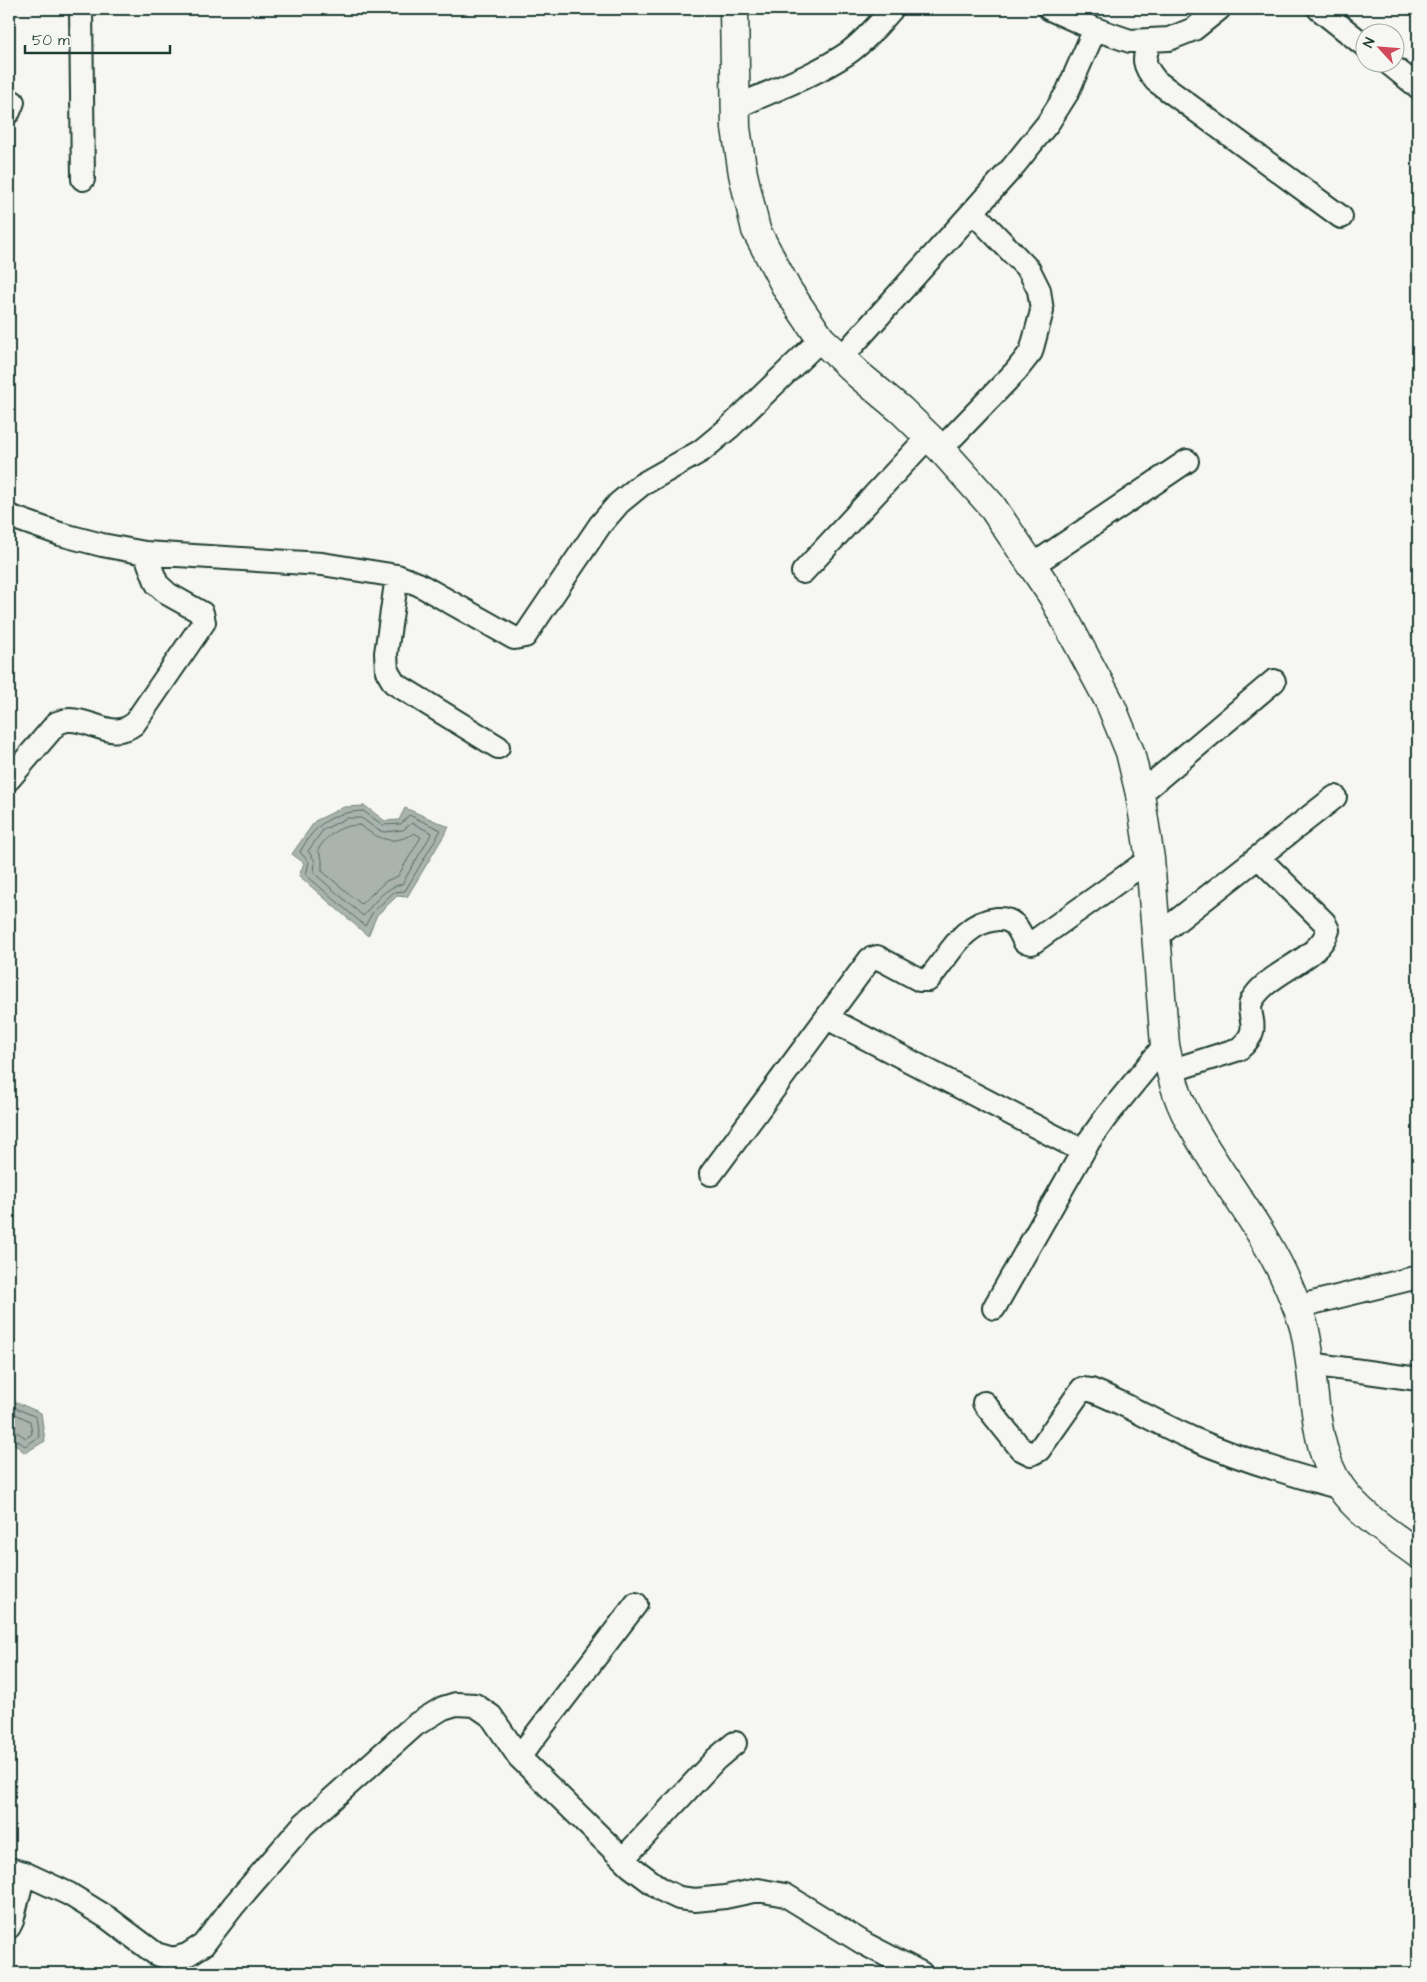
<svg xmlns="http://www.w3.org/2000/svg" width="1427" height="1982" viewBox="0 0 1427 1982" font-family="'Architects Daughter',sans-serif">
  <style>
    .water { fill: #aab3ae; stroke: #72847d }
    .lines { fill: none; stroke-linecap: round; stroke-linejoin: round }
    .shore { stroke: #576c65; stroke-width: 1 }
    .street-casing { stroke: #1f3d34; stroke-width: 26 }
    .secondary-casing { stroke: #1f3d34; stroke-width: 31 }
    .street { stroke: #f6f6f2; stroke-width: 22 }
    .secondary { stroke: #f6f6f2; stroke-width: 28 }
  </style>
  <rect width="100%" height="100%" fill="#f6f6f2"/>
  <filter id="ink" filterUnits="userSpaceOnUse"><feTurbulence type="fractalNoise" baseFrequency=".02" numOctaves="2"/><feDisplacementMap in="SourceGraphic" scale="10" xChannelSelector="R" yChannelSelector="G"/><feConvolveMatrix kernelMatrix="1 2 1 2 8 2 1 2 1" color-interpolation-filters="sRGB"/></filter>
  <g filter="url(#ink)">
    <path class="water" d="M 365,806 L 385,821 L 399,820 L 405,808 L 449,827 L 407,897 L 397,896 L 377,915 L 368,936 L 299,876 L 304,863 L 292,854 L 315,821 L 344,807 Z
      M 9,1399 L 41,1413 L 45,1441 L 25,1453 L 9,1439 Z"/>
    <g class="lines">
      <path class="shore" d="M 363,811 L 383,825 L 401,824 L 409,815 L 441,830 L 405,891 L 394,892 L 373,912 L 365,926 L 306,875 L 309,862 L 300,852 C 314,825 332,812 363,811 Z
        M 347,818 L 361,818 L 378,830 L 384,832 L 403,830 L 412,823 L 432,833 L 402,884 C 385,887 374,903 363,916 L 314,873 L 315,861 L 308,851 L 323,830 Z
        M 359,825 C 378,838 391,847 414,833 L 421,837 L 398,876 L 386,881 L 361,904 L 322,871 L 322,859 L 318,850 C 326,835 341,825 359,825 Z
        M 9,1405 L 36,1417 L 39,1437 L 25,1446 L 13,1437 L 9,1436
        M 9,1411 L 30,1421 L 32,1434 L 26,1438 L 15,1431 L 9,1430"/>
      <g class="street-casing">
        <path id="street" d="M 81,9 L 83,179
          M 1050,9 L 1095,29 L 1130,41 L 1169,39 L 1194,29 L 1219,9
          M 1319,9 L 1364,45
          M 1150,40 C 1143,61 1142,63 1156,81 L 1341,217
          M 1387,62 L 1418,87
          M 736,107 C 773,90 814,76 848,53 C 865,41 879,24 892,9
          M 9,112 L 13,102
          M 841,358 L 1012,168 L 1048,123 L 1067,93 L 1095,29
          M 941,449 L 1016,371 L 1031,352 L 1042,311 L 1039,290 L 1029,270 L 973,212
          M 9,516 L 60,534 L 102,545 L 145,553 L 322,564 L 397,576 L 418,584 L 514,638 L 525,636 L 600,525 L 619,503 L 641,485 L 701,451 L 730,427 L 821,339
          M 1033,565 L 1187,461
          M 803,572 L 928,437
          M 397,576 L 386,653 L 387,671 L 394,683 L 498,747
          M 9,779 L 57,723 C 61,722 65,720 69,720 C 92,719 112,741 134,724 L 204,622 L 202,613 L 168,594 L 157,584 L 145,553
          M 1140,794 L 1274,681
          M 1156,937 L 1335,797
          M 827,1018 L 1083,1151
          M 1170,1071 L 1239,1049 C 1267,1026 1241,1014 1254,997 C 1271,971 1320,959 1328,930 L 1324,922 L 1258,857
          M 711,1174 L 870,959 L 877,957 L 920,980 L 928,980 C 949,957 961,923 997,919 C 1013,918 1018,927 1024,941 L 1032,943 L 1150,859
          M 1296,1307 L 1418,1277
          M 994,1308 L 1089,1141 L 1106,1117 L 1165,1045
          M 1310,1364 L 1418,1379
          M 984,1403 L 1021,1449 L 1031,1454 L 1039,1450 L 1082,1389 L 1091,1390 C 1125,1403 1157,1423 1191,1438 C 1240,1459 1289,1474 1341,1488
          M 519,1757 L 636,1604
          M 623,1859 L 716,1759 L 735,1743
          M 9,1869 L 24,1873 L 69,1894 L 108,1918 L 156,1954 L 173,1959 L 187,1955 L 203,1945 L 234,1905 L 303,1825 L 415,1725 L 443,1708 L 456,1704 L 475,1705 L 491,1716 L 519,1757 L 630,1866 L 662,1890 L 679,1898 L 695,1900 L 725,1897 L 758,1890 L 785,1895 L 865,1944 L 921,1973
          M 9,1927 L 12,1921 L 24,1873"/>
      </g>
      <g class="secondary-casing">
        <path id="secondary" d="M 734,9 L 736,128 L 743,174 L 756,230 L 787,289 L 821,339 L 859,375 L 901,410 L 941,449 L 991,505 L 1052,595 L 1110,703 L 1130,752 L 1140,794 L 1150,859 L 1165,1045 C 1170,1070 1176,1097 1189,1120 C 1220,1178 1266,1230 1291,1292 C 1296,1304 1302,1318 1305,1331 C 1316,1380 1311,1446 1341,1488 C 1361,1516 1391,1534 1418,1554"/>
      </g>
      <use href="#street" class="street"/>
      <use href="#secondary" class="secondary"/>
    </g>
  </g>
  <rect width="1427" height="1982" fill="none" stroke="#f6f6f2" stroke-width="30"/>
  <rect x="15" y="15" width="1397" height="1952" fill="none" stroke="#1f3d34" stroke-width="2" filter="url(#ink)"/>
  <g transform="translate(1380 48) rotate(296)"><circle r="24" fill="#f6f6f2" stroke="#a0aca6"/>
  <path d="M0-4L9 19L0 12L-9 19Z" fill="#d1495b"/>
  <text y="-8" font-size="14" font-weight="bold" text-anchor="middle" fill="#1f3d34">N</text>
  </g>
  <path d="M25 45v8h145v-8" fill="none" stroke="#1f3d34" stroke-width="2.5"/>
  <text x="32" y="45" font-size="15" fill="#1f3d34" stroke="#f6f6f2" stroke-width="4" paint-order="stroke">50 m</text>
</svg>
